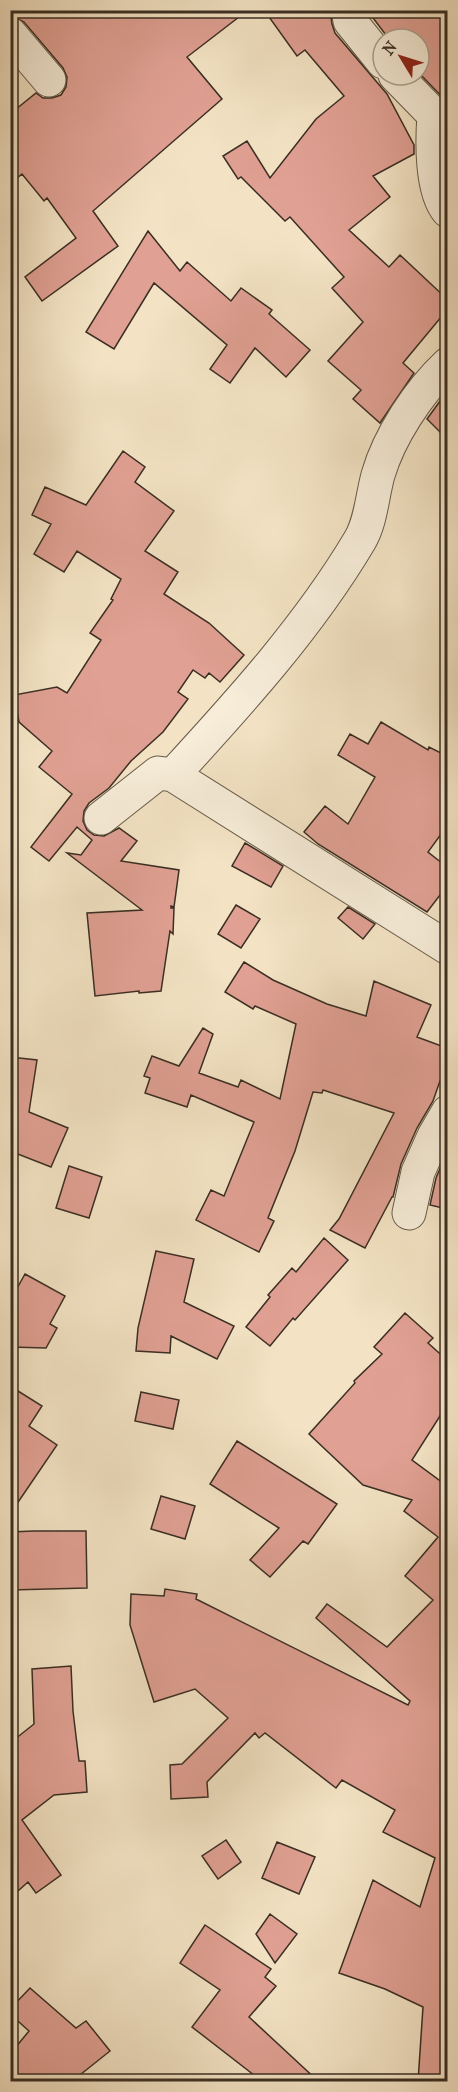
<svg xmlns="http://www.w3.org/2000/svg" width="458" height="2092" viewBox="0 0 458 2092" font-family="'IM FELL French Canon',serif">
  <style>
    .building { fill: #e0a093; stroke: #3a2e23; stroke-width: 1.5 }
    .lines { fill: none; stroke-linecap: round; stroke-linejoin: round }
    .minor-casing { stroke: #685b4b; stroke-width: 35 }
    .minor { stroke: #f7edd9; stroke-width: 33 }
  </style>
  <rect width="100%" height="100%" fill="#f3e3c4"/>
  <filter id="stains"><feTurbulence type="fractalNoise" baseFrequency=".00333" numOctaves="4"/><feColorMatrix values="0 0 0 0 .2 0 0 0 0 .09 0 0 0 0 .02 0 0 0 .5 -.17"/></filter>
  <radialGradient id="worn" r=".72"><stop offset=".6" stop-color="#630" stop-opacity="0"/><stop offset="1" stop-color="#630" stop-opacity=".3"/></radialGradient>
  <path class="building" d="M 10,10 L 248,10 L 187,57 L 222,99 L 93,211 L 118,246 L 42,301 L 25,277 L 76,238 L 47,198 L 44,201 L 22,174 L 10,184 L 10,114 L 36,93 L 43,98 L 52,98 L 61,95 L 66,87 L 67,77 L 63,68 L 24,22 L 12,16 Z
    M 264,10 L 330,10 L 332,24 L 335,33 L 387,94 L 414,145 L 414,154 L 373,176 L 390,197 L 349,230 L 389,267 L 400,255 L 447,299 L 447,310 L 403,363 L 414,373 L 380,423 L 353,399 L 361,390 L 328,361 L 363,322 L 332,288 L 344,277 L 290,217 L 285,221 L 241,177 L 238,179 L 223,156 L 247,141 L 270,178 L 316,119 L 344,96 L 305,50 L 297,56 Z
    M 367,10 L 447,10 L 447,102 L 419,73 L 419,39 L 389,39 Z
    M 148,231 L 180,271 L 187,262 L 231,301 L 241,288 L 272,310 L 269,314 L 310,350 L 286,377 L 255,348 L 230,383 L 210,369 L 227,345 L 154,283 L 114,349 L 86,332 Z
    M 443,397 L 447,401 L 447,439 L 427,419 Z
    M 123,451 L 145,467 L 135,482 L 174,511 L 145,551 L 178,572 L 164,594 L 209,623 L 244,655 L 220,682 L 209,673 L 205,678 L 193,670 L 178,692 L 188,699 L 163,732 L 131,761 L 109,788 L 89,803 L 84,811 L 83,821 L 87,830 L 94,835 L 104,836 L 119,828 L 137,841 L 121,861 L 179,870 L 174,907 L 171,906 L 171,908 L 174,908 L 173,934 L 170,931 L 161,991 L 139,993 L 139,991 L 95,996 L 87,913 L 142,910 L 67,853 L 81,855 L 92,840 L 77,827 L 49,861 L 31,847 L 72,794 L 39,767 L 52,751 L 19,722 L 14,695 L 57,687 L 67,693 L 101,640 L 90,633 L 113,600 L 111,599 L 121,579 L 77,551 L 64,572 L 34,554 L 51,524 L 32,515 L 45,487 L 86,505 Z
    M 381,722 L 428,750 L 429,747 L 447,756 L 447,826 L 428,852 L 447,867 L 447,886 L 427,912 L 318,844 L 304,832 L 325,806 L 348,824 L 375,777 L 338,755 L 350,734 L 368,744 Z
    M 245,843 L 283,866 L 271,887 L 232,866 Z
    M 236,905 L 260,919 L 241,948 L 218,934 Z
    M 348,907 L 375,924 L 363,939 L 338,918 Z
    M 244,962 L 273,980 L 327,1004 L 366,1016 L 374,981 L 431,1005 L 417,1037 L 447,1048 L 447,1061 L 433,1101 L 417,1128 L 401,1164 L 393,1197 L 392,1197 L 365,1248 L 330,1230 L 339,1219 L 394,1113 L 323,1090 L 322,1093 L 313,1092 L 295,1151 L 268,1218 L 274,1221 L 259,1252 L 196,1220 L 211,1190 L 224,1196 L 254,1122 L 191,1095 L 187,1107 L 145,1093 L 150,1078 L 144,1076 L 152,1056 L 179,1066 L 203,1028 L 213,1034 L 199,1073 L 238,1087 L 241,1080 L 280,1099 L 296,1024 L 255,1006 L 253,1009 L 225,992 Z
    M 10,1057 L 37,1060 L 29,1112 L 68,1128 L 51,1167 L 10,1151 Z
    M 447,1152 L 447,1209 L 430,1205 L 436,1178 Z
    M 69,1166 L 102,1177 L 89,1218 L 56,1208 Z
    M 324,1238 L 348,1260 L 295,1320 L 293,1318 L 270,1346 L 246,1327 L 270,1297 L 268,1295 L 292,1268 L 296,1272 Z
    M 156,1251 L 194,1259 L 184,1302 L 234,1326 L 217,1359 L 171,1336 L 170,1353 L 136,1351 L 138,1328 Z
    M 25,1274 L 65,1296 L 50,1324 L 57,1328 L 46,1348 L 10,1347 L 10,1301 Z
    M 405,1313 L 433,1338 L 428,1343 L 447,1360 L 447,1405 L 412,1460 L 447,1486 L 447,2082 L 418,2082 L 423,2007 L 385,1989 L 339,1973 L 373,1880 L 420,1907 L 435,1858 L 383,1832 L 395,1810 L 342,1780 L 336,1788 L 265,1733 L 259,1738 L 255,1733 L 207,1782 L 208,1797 L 171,1799 L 170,1765 L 182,1764 L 228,1718 L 195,1689 L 154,1702 L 130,1625 L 131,1594 L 164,1596 L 165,1589 L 197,1594 L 196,1599 L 408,1705 L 410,1701 L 316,1618 L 327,1604 L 387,1647 L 433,1600 L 405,1576 L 438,1537 L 404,1511 L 412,1500 L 363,1485 L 309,1434 L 355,1383 L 354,1381 L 382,1354 L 374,1347 Z
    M 10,1386 L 42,1406 L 29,1426 L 57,1445 L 10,1514 Z
    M 141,1392 L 179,1400 L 173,1429 L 135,1421 Z
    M 237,1441 L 337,1504 L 308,1544 L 303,1541 L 270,1577 L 250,1560 L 279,1528 L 210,1484 Z
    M 161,1496 L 195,1506 L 185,1539 L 151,1529 Z
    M 34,1531 L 86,1531 L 87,1588 L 10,1590 L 10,1532 Z
    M 71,1666 L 73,1711 L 79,1761 L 85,1761 L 87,1792 L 54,1795 L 22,1820 L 61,1875 L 36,1893 L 28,1882 L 10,1898 L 10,1743 L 34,1724 L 32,1669 Z
    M 226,1840 L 241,1862 L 218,1879 L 202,1856 Z
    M 277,1842 L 315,1857 L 299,1894 L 262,1878 Z
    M 270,1914 L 297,1934 L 275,1963 L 256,1934 Z
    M 205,1925 L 271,1969 L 265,1977 L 276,1986 L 249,2017 L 319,2082 L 263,2082 L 192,2027 L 220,1990 L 180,1963 Z
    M 30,1988 L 76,2028 L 86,2021 L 110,2051 L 71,2082 L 10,2082 L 10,2054 L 29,2031 L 10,2014 L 10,2009 Z"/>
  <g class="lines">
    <g class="minor-casing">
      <path id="minor" d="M 348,10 L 350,21 L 383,62
        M 10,34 L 49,80
        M 395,75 L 434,115 C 432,141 431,191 448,211
        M 173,775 L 448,948
        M 101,818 L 158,773 L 173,775 C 240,702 309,626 360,540 C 371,521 372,497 378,475 C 389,437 418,392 448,364
        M 409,1213 L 418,1172 L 434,1136 L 448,1112"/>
    </g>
    <use href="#minor" class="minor"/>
  </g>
  <rect width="458" height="2092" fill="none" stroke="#f3e3c4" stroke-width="36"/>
  <rect x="12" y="12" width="434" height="2068" fill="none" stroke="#3a2e23" stroke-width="3"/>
  <rect x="18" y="18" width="422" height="2056" fill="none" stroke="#3a2e23" stroke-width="1.5"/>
  <g transform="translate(401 57) rotate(308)"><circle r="28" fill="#f7edd9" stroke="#aba190" stroke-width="1.5"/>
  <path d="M0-4.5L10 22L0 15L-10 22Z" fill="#8f2418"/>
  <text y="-9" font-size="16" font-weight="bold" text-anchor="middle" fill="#3a2e23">N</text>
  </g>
  <rect width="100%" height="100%" filter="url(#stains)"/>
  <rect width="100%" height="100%" fill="url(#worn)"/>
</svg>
